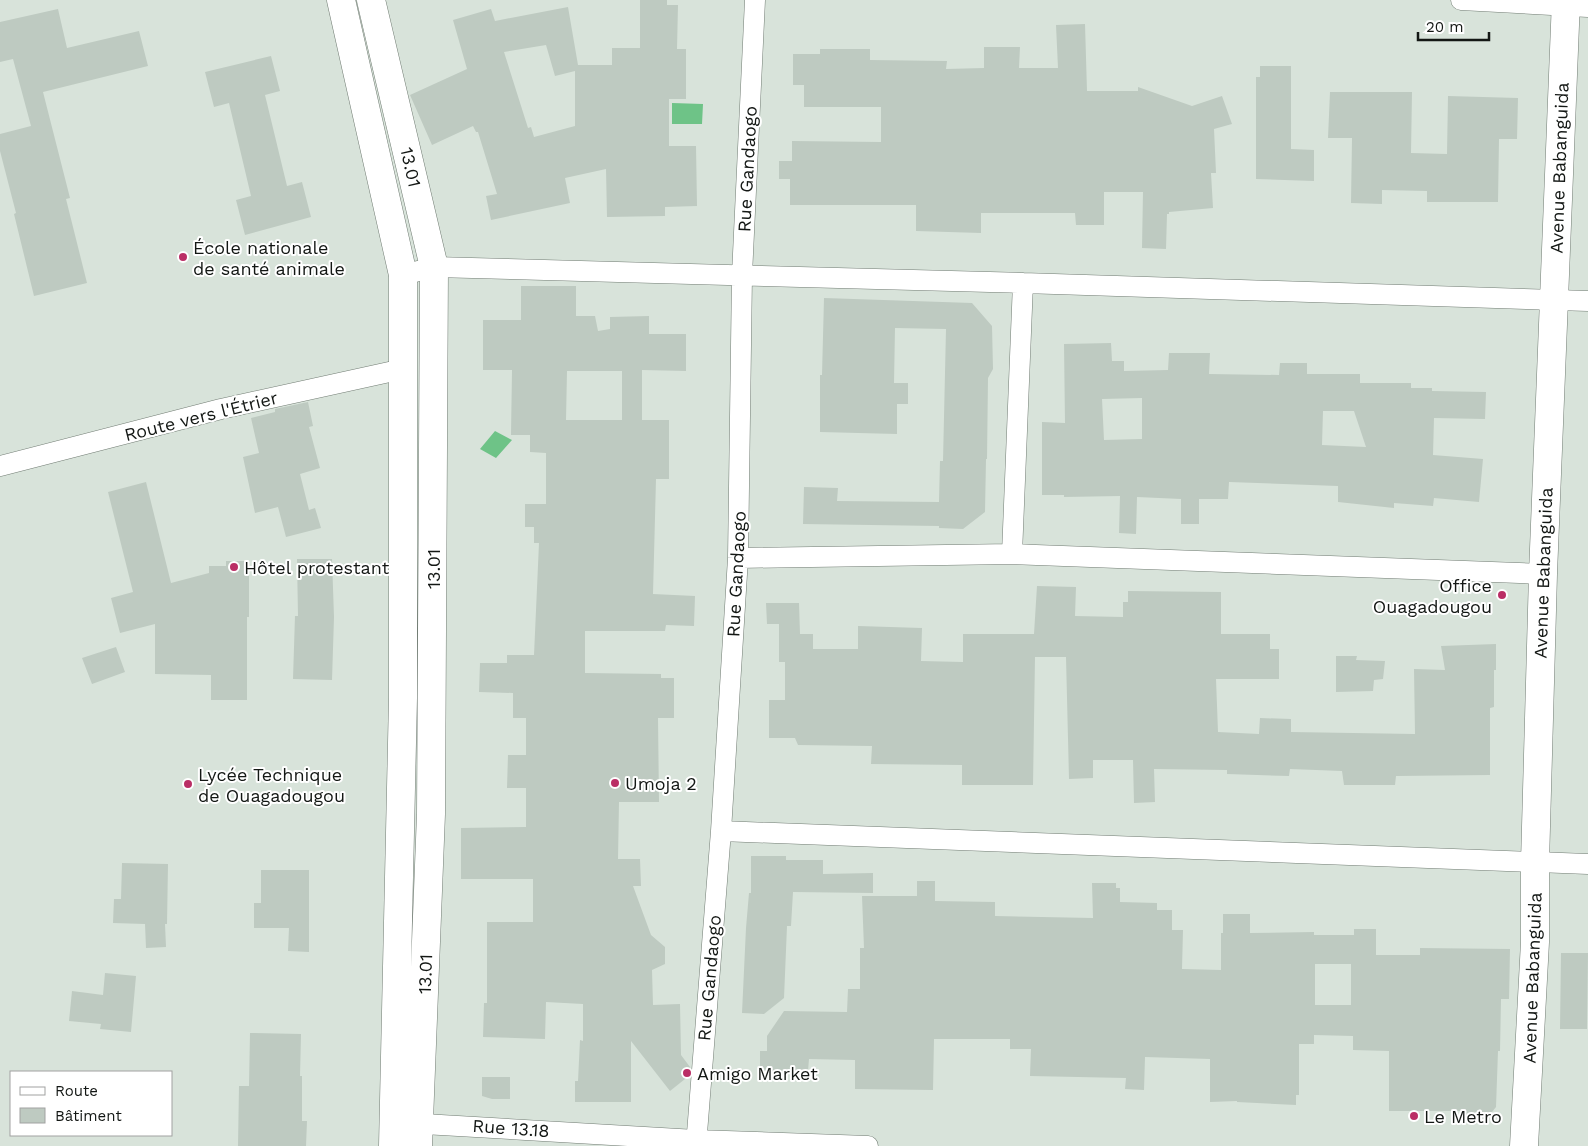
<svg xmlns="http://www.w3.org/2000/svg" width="1588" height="1146" viewBox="0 0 1588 1146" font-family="'Work Sans',sans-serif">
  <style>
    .water { fill: #6ec387 }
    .building { fill: #becac1; fill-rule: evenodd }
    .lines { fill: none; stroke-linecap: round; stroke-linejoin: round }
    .street-casing { stroke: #717c73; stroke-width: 21 }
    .secondary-casing { stroke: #717c73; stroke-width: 29 }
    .street { stroke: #fff; stroke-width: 20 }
    .secondary { stroke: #fff; stroke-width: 28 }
    .poi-dot { fill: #ba2e65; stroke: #fff; stroke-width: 2 }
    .labels { text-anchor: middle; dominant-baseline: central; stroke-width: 4; stroke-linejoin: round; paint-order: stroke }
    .street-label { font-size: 18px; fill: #131714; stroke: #fff }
    .poi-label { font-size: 18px; fill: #131714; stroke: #fff; text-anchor: start }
  </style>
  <rect width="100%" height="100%" fill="#d8e3da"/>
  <path class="water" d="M 672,103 L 703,104 L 702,124 L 672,124 Z
    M 495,431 L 512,440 L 496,458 L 480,449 Z"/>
  <path class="building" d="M 640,0 L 667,0 L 667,5 L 678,5 L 677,49 L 686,49 L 686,99 L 669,99 L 669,146 L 696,146 L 697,206 L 665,207 L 665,216 L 607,217 L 606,169 L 565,178 L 570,203 L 491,220 L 486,196 L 497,194 L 478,132 L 476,132 L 473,126 L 432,145 L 410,95 L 467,69 L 453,20 L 491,9 L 495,21 L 568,7 L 578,65 L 612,65 L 612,48 L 640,48 ZM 546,45 L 555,76 L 575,71 L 575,126 L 534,137 L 531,127 L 528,128 L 504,52 Z
    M 58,9 L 67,48 L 139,31 L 148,66 L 43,92 L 70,198 L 66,199 L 87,283 L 34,296 L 14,214 L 16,213 L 0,151 L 0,134 L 31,126 L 13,59 L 0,62 L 0,22 Z
    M 1085,24 L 1087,91 L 1138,91 L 1138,87 L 1192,106 L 1222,96 L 1232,124 L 1214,129 L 1216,173 L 1211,173 L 1213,208 L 1169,212 L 1169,214 L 1167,214 L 1166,249 L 1142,248 L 1143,192 L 1104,192 L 1104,225 L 1076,225 L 1075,213 L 981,213 L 981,233 L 916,231 L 916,205 L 790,205 L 790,179 L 779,179 L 779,161 L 792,161 L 792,141 L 881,142 L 881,107 L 804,107 L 804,85 L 793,85 L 793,54 L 820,54 L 820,49 L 870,49 L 870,60 L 947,61 L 946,69 L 984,68 L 984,47 L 1020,47 L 1019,68 L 1058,68 L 1056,25 Z
    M 271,56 L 280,91 L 265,95 L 287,186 L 302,182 L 311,217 L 245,235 L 236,200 L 251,196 L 229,103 L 214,107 L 205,72 Z
    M 1260,66 L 1291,66 L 1291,149 L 1314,150 L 1314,181 L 1256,179 L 1256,77 L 1260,77 Z
    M 1330,92 L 1412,92 L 1411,153 L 1447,154 L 1448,96 L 1518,98 L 1517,139 L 1499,139 L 1498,202 L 1427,202 L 1427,191 L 1382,190 L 1382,204 L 1351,203 L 1352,138 L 1328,138 Z
    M 521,286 L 576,286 L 576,316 L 595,316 L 598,331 L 610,329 L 610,317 L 649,316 L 649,334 L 686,334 L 686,371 L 642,370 L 642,420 L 669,420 L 669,479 L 656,479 L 653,594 L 695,596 L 694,626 L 666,625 L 665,631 L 585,631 L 585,673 L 661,674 L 661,678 L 674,678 L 674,718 L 658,718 L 659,802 L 619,802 L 618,859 L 640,859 L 641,886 L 633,886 L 651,935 L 665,947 L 665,964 L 652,970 L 653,1005 L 680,1004 L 681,1055 L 690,1067 L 690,1075 L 670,1091 L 631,1041 L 631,1102 L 575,1102 L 575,1081 L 578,1081 L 580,1040 L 583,1041 L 583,1004 L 546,1002 L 545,1039 L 483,1037 L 484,1003 L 487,1003 L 487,922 L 533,922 L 533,879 L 461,879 L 461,828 L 526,827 L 526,788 L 507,788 L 508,755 L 526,755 L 526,718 L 513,718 L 513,693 L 479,692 L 480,663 L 507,663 L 507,655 L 534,655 L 539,543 L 534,543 L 534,527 L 525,527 L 525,504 L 546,504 L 546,453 L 530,452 L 530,435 L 511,435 L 512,370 L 483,370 L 483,320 L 521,320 ZM 567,371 L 622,371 L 622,420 L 566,420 Z
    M 824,298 L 972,303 L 992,326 L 993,369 L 988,378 L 987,459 L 986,459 L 985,512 L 963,529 L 939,528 L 939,526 L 803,524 L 804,487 L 838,488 L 837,501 L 939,502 L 940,461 L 943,461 L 946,329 L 895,328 L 894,383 L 908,383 L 908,404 L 897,404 L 897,434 L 820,432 L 820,375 L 822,375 Z
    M 1111,343 L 1112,361 L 1124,361 L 1124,371 L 1168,370 L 1169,353 L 1210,353 L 1209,374 L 1279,375 L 1280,363 L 1307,363 L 1307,374 L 1360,374 L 1360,383 L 1411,383 L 1411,388 L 1432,388 L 1432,391 L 1486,392 L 1485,419 L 1434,418 L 1433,455 L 1483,459 L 1479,502 L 1434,498 L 1433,506 L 1394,503 L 1394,508 L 1338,502 L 1338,486 L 1229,482 L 1228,499 L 1199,499 L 1199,524 L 1181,524 L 1181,499 L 1137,497 L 1136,534 L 1119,533 L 1120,496 L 1064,497 L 1064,495 L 1042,495 L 1042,422 L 1065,423 L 1064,344 ZM 1142,398 L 1142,439 L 1104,440 L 1102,399 ZM 1323,411 L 1354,411 L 1366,447 L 1322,445 Z
    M 308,402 L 313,426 L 309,427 L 320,468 L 300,474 L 309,510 L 315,508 L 321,528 L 286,537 L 278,507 L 255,513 L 243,457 L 259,453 L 251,418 L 275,412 L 275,409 Z
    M 146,482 L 171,583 L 209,573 L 209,566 L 226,566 L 226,561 L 249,561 L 249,617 L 247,617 L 247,700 L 211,700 L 211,675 L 155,674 L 155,624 L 120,633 L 111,598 L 133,592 L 108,492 Z
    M 297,559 L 332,559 L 334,617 L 332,680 L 293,679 L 295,616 L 298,616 Z
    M 1037,586 L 1076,587 L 1075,616 L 1123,617 L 1123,602 L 1128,602 L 1128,591 L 1221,592 L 1221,634 L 1270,634 L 1270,649 L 1279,649 L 1279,679 L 1216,679 L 1218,732 L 1259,734 L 1260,718 L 1291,719 L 1291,732 L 1415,734 L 1414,669 L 1445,670 L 1441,646 L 1496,644 L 1496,670 L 1494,670 L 1494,707 L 1490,708 L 1490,775 L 1396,776 L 1395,785 L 1344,785 L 1342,771 L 1290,769 L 1289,776 L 1227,774 L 1227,770 L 1154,769 L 1155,802 L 1134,803 L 1133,760 L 1093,760 L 1093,778 L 1069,779 L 1066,657 L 1035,657 L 1033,785 L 962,785 L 962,765 L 871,764 L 872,746 L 798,745 L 795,738 L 769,738 L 769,700 L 785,700 L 785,662 L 779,662 L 779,624 L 767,624 L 766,603 L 799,603 L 800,634 L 813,634 L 813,649 L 858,649 L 858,626 L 922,628 L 921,661 L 963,662 L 963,634 L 1034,634 Z
    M 116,647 L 125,672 L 92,684 L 82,658 Z
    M 1336,656 L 1357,656 L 1356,660 L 1385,661 L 1383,679 L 1374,680 L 1373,691 L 1336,692 Z
    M 751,856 L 786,856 L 786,860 L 823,860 L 823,874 L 873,873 L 873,893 L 793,892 L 791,926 L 787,926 L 784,998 L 764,1014 L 742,1013 L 746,928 L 749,893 L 751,893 Z
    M 122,863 L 168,864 L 167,924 L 165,924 L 166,947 L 146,948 L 145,924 L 113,923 L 114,899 L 121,899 Z
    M 261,870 L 309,870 L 309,952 L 288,951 L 289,928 L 254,928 L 254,903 L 261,903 Z
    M 917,881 L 935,881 L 935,901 L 995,902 L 995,916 L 1093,918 L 1092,883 L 1116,883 L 1116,888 L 1120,888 L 1120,902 L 1157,903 L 1157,910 L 1172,910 L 1172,930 L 1183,930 L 1182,969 L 1221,970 L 1221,933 L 1223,933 L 1223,914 L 1250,914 L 1250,933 L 1314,932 L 1314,935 L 1354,935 L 1354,929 L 1376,929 L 1376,955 L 1420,955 L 1420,948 L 1510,949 L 1509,999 L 1501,999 L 1500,1051 L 1498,1051 L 1496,1107 L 1488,1117 L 1459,1116 L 1463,1111 L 1389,1111 L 1389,1051 L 1353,1050 L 1353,1036 L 1314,1035 L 1314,1044 L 1299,1044 L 1299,1095 L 1296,1095 L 1296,1105 L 1237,1102 L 1237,1101 L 1210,1102 L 1210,1059 L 1145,1057 L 1144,1090 L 1125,1089 L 1126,1078 L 1030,1076 L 1031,1049 L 1010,1049 L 1010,1039 L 934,1039 L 933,1090 L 855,1089 L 855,1060 L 809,1059 L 808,1071 L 760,1071 L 760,1051 L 767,1051 L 767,1036 L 784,1011 L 847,1012 L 848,989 L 860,989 L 860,948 L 864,948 L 862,896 L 917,896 ZM 1315,964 L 1351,964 L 1351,1005 L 1315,1005 Z
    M 1561,953 L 1588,953 L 1587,1029 L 1560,1029 Z
    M 105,973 L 136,976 L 131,1032 L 100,1029 L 101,1024 L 69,1021 L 72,991 L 103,995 Z
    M 250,1033 L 301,1034 L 300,1076 L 302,1076 L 302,1121 L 307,1121 L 306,1146 L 238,1146 L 239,1086 L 249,1086 Z
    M 482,1077 L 510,1077 L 510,1099 L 492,1099 L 482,1096 Z"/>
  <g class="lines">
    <g class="street-casing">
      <path id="street" d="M 1461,0 L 1588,7
        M 403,275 L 434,267 L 1023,283 L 1588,301
        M 0,466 L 221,409 L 403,369
        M 1012,554 L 1023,283
        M 738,558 L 1012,554 L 1543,574
        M 721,831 L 1588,864
        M 406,1123 L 696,1140 L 868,1146
        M 696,1146 L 721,831 L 738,558 L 742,275 L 755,0"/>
    </g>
    <g class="secondary-casing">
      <path id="secondary" d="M 341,0 L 403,275 L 403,698 L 393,1146
        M 371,0 L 434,267 L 431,814 L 418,1146
        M 1524,1146 L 1535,942 L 1535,863 L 1543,574 L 1566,0"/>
    </g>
    <use href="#street" class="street"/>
    <use href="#secondary" class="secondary"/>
  </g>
  <g class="poi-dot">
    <circle cx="183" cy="257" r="5"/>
    <circle cx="234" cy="567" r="5"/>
    <circle cx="1502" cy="595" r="5"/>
    <circle cx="615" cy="783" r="5"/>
    <circle cx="188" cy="784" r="5"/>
    <circle cx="687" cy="1073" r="5"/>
    <circle cx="1414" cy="1116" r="5"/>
  </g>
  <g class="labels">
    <g class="street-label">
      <text transform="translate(411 167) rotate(77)">13.01</text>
      <text transform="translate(1559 168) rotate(-88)">Avenue Babanguida</text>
      <text transform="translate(747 169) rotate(-87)">Rue Gandaogo</text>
      <text transform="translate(201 416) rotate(-14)">Route vers l'Étrier</text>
      <text transform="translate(433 569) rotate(-90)">13.01</text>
      <text transform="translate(1543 573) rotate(-88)">Avenue Babanguida</text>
      <text transform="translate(736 574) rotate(-87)">Rue Gandaogo</text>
      <text transform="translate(425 974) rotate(-88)">13.01</text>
      <text transform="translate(709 978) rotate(-85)">Rue Gandaogo</text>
      <text transform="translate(1532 978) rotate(-88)">Avenue Babanguida</text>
      <text transform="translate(511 1128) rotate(4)">Rue 13.18</text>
    </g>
    <g class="poi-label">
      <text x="193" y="247">École nationale<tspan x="193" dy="21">de santé animale</tspan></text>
      <text x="244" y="567">Hôtel protestant</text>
      <text x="1492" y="585" text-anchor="end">Office<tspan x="1492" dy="21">Ouagadougou</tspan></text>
      <text x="198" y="774">Lycée Technique<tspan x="198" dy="21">de Ouagadougou</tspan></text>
      <text x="625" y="783">Umoja 2</text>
      <text x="697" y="1073">Amigo Market</text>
      <text x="1424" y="1116">Le Metro</text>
    </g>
  </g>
  <rect x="10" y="1071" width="162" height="65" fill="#ffffff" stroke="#a1a2a1"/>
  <rect x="20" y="1087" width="25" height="8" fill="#ffffff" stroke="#a1a2a1"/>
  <text x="55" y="1096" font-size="15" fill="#131714">Route</text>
  <rect x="20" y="1108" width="25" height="15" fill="#becac1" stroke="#a1a2a1"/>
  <text x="55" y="1121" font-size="15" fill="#131714">Bâtiment</text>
  <path d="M1418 32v8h71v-8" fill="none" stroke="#131714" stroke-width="2.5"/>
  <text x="1426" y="32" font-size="15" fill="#131714" stroke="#ffffff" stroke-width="4" paint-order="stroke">20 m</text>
</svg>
